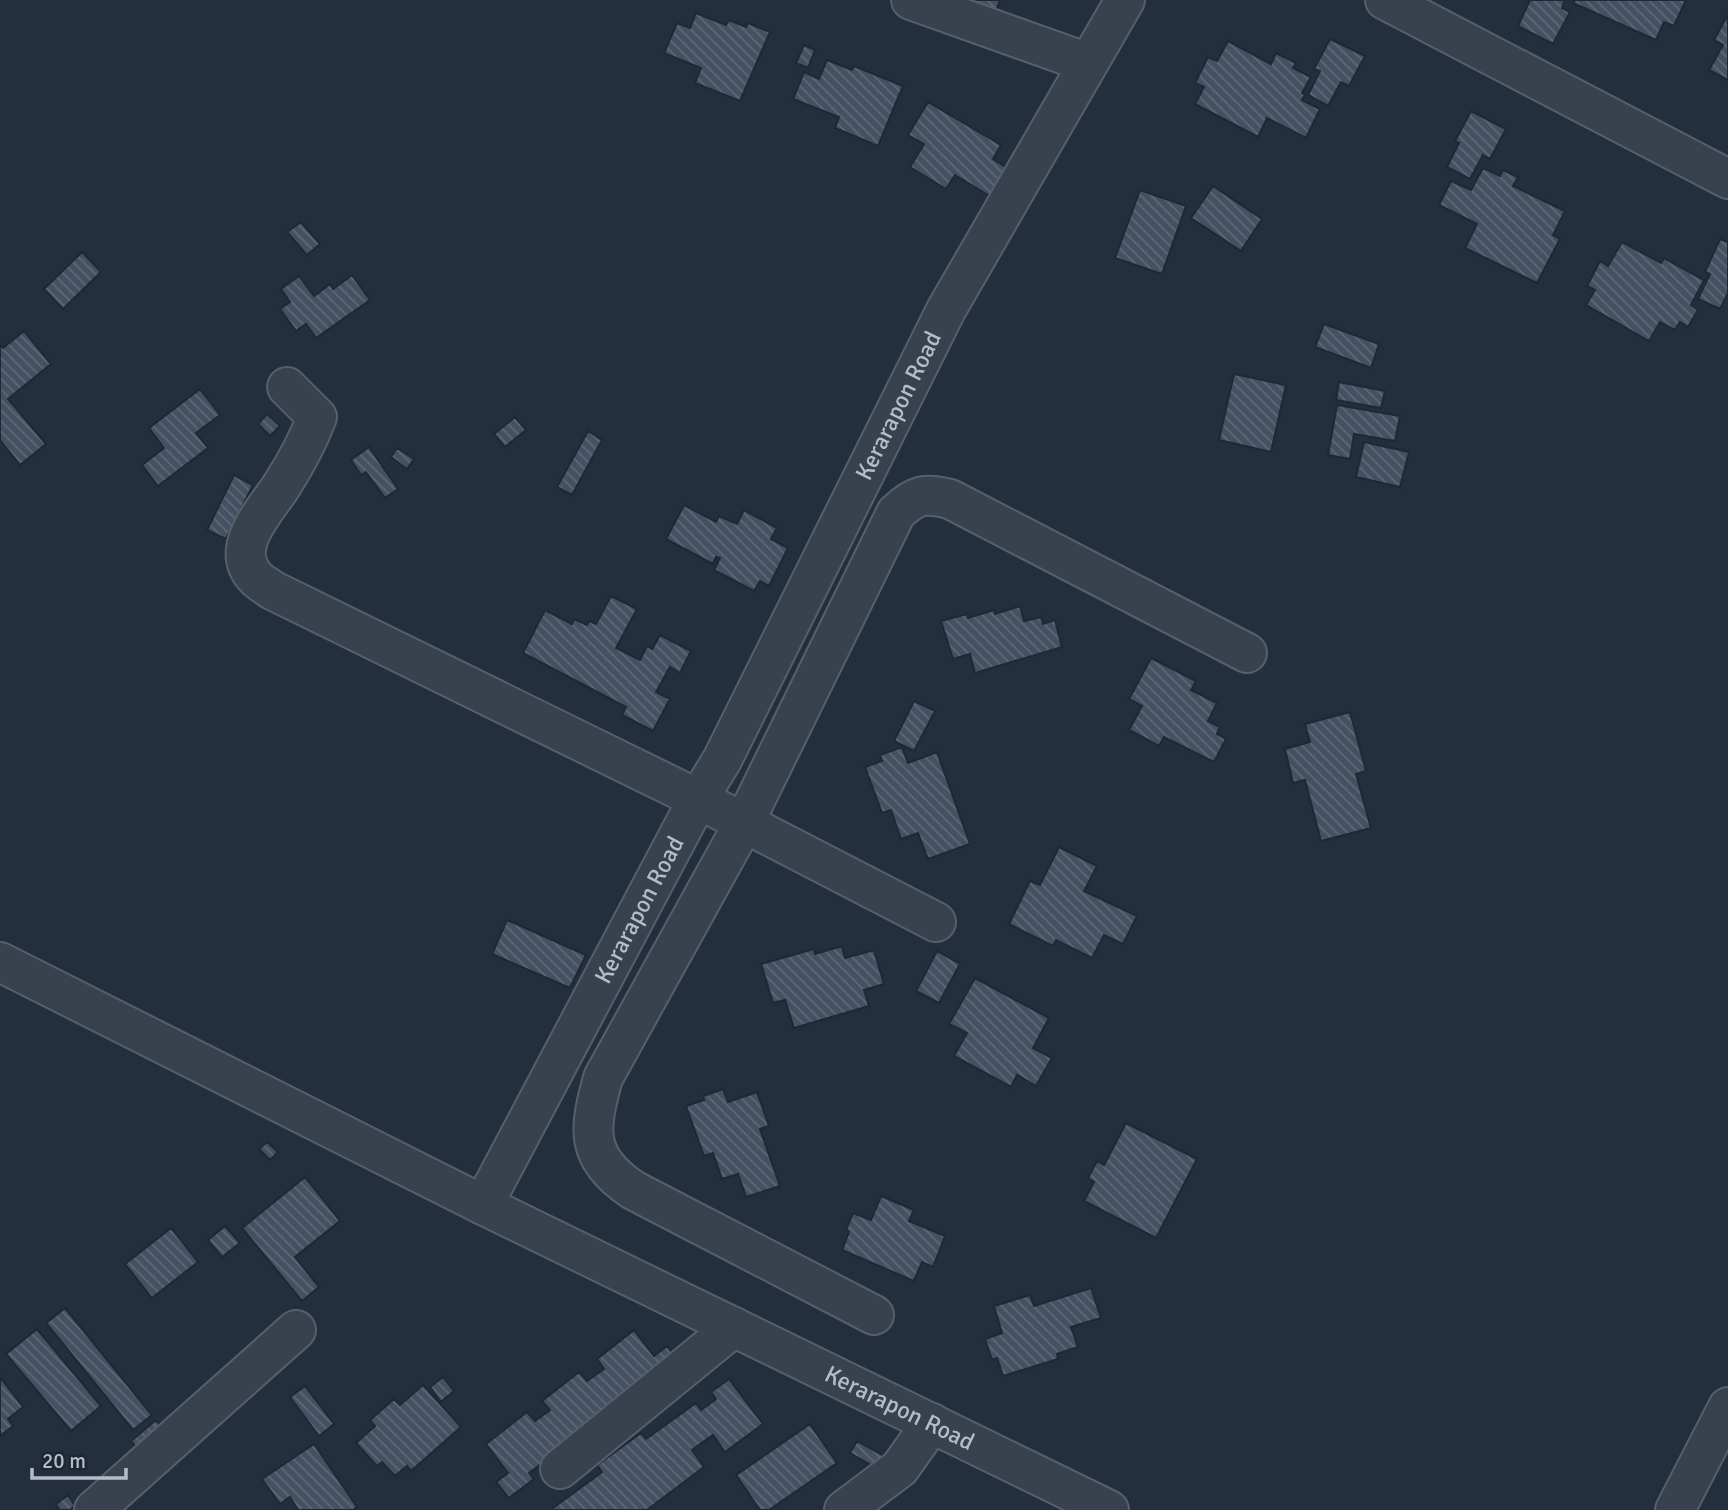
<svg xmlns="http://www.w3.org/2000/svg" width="1728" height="1510" viewBox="0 0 1728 1510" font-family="Signika,sans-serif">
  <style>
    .building { fill: url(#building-back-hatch); stroke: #1f2835; stroke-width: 2 }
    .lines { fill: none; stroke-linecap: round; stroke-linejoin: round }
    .minor-casing { stroke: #565f6c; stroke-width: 42 }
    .minor { stroke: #38414e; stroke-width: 38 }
    .labels { text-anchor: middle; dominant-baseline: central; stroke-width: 6; stroke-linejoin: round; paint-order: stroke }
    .street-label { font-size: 24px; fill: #b4bcc9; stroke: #1d2633 }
  </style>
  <defs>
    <pattern id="building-back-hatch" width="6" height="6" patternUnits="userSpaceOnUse" patternTransform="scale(1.75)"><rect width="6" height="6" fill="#455162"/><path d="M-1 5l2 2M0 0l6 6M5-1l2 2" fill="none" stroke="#5d6877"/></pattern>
  </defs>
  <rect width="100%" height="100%" fill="#242f3e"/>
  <path class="building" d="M 976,0 L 1000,0 L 995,14 L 974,6 Z
    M 1530,0 L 1565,0 L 1562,8 L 1570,12 L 1553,44 L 1518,26 Z
    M 1575,0 L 1686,0 L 1674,26 L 1664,22 L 1656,40 L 1573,3 Z
    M 696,13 L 726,25 L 729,20 L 746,27 L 748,23 L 770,32 L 740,101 L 695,83 L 701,68 L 664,53 L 677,23 L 690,28 Z
    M 1727,16 L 1728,17 L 1728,80 L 1709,70 L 1723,45 L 1714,40 Z
    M 1330,39 L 1365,56 L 1349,86 L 1341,82 L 1328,106 L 1308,95 L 1320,71 L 1314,69 Z
    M 1228,41 L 1271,64 L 1276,53 L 1296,63 L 1293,68 L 1311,77 L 1302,93 L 1305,95 L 1302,100 L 1320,109 L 1306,138 L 1267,118 L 1258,137 L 1195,104 L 1204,87 L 1195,83 L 1208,57 L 1217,61 Z
    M 804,45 L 815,50 L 808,68 L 796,63 Z
    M 827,60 L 852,70 L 854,66 L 903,86 L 878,146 L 835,128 L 839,117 L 793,99 L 804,72 L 819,79 Z
    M 928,102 L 1001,145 L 993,159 L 1010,170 L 993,198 L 955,175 L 946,189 L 910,167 L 924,144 L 908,135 Z
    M 1471,111 L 1506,129 L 1490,159 L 1483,155 L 1470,179 L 1447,167 L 1459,143 L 1455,141 Z
    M 1483,168 L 1500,176 L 1503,170 L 1518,177 L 1513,186 L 1565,211 L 1553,235 L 1560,239 L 1537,283 L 1465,248 L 1477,224 L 1439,205 L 1451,181 L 1471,190 Z
    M 1213,186 L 1262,219 L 1241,251 L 1191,218 Z
    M 1140,190 L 1186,206 L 1162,274 L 1115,258 Z
    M 301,222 L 320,244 L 307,255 L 287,232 Z
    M 1720,239 L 1728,242 L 1728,293 L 1720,309 L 1698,299 L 1710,274 L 1705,272 Z
    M 1622,242 L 1661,263 L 1664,258 L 1704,280 L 1691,305 L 1698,310 L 1688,327 L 1680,322 L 1675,330 L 1660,322 L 1649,341 L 1586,305 L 1595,290 L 1587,286 L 1600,261 L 1608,266 Z
    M 82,252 L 101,272 L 63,309 L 44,289 Z
    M 352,275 L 370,300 L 316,338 L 306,324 L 296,331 L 280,309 L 290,302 L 281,289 L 299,276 L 314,296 L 330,284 L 333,289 Z
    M 1324,324 L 1379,344 L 1371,368 L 1315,347 Z
    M 24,331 L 51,364 L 8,399 L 46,444 L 20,465 L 0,440 L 0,345 L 3,348 Z
    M 1234,374 L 1286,385 L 1271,452 L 1219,440 Z
    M 1339,382 L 1385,391 L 1381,408 L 1336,400 Z
    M 200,389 L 220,415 L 196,433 L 208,448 L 158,486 L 142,465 L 164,448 L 149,428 Z
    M 1337,405 L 1400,416 L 1395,441 L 1354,434 L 1350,459 L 1328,455 Z
    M 267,414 L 280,426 L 270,436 L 258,424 Z
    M 515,417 L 526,430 L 505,447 L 494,434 Z
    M 588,431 L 602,440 L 572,495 L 557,487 Z
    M 1364,442 L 1409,452 L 1400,487 L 1356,477 Z
    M 369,447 L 398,489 L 385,498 L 366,472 L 361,475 L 351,460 Z
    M 397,448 L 414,459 L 407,469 L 391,457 Z
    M 234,475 L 253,485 L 226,539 L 207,530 Z
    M 684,505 L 716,522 L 719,516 L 737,524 L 744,510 L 777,528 L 771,539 L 788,548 L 769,586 L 760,581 L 754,591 L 714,570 L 720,558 L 716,557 L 713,564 L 666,539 Z
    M 611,596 L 637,609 L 616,648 L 640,660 L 647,646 L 652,649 L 660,635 L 691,651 L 680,673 L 670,667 L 656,692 L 670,699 L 653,731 L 622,715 L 626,707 L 523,653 L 545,610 L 572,624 L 574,619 L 587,625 L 589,621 L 596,624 Z
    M 1020,606 L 1024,621 L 1041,617 L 1043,624 L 1055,620 L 1062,647 L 975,673 L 970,654 L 953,659 L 941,621 L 967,614 L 968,618 L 994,610 L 995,614 Z
    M 1151,658 L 1196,681 L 1191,690 L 1217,703 L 1208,721 L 1220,727 L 1217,734 L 1226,739 L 1214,762 L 1164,737 L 1159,746 L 1129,730 L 1142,706 L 1129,699 Z
    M 914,701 L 935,711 L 914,751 L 894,741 Z
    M 1350,712 L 1366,771 L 1356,774 L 1371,828 L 1321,841 L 1305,780 L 1293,783 L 1285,749 L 1310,742 L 1305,724 Z
    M 902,747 L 908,763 L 937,752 L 970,844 L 928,859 L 918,833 L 901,839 L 891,810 L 882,813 L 865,767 L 882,761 L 880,755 Z
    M 1059,847 L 1097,866 L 1084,891 L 1137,916 L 1123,944 L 1104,935 L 1092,958 L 1056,940 L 1053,946 L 1009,924 L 1030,881 L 1040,885 Z
    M 507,920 L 586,955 L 570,988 L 492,954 Z
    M 842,946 L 845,958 L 874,950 L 884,984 L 864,990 L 869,1006 L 794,1028 L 785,1000 L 773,1003 L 761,964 L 814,949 L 815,954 Z
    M 937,951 L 960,964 L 939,1003 L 916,991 Z
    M 975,978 L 1049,1018 L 1033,1048 L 1052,1058 L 1036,1086 L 1017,1075 L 1011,1087 L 954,1056 L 967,1033 L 949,1024 Z
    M 723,1089 L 728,1102 L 757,1092 L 769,1126 L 760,1129 L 780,1186 L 746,1197 L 738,1174 L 722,1179 L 713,1153 L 704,1156 L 686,1106 L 704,1100 L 703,1096 Z
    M 1126,1123 L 1197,1159 L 1156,1238 L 1084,1201 L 1094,1182 L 1088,1178 L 1097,1161 L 1104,1165 Z
    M 267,1142 L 278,1152 L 270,1160 L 259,1149 Z
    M 305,1177 L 340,1221 L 295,1257 L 319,1287 L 302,1301 L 242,1228 Z
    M 881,1196 L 914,1210 L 909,1221 L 945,1236 L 933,1267 L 922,1262 L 914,1281 L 842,1250 L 849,1232 L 846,1230 L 853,1213 L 871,1220 Z
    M 225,1226 L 240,1243 L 222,1257 L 208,1240 Z
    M 171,1228 L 198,1262 L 152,1298 L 125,1264 Z
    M 1091,1288 L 1101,1318 L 1071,1327 L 1078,1347 L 1057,1354 L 1058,1359 L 1003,1376 L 997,1358 L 992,1360 L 985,1339 L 1002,1333 L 994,1306 L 1030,1295 L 1034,1306 Z
    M 65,1308 L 152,1415 L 133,1430 L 46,1323 Z
    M 37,1329 L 101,1406 L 71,1431 L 6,1354 Z
    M 634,1330 L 654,1356 L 667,1346 L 680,1363 L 529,1473 L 534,1479 L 509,1498 L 496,1482 L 508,1473 L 486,1444 L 527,1412 L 535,1421 L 550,1410 L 542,1401 L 579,1372 L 587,1381 L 604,1369 L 597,1359 Z
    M 0,1377 L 23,1407 L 8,1419 L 13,1426 L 0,1436 Z
    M 443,1377 L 454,1391 L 441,1402 L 430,1387 Z
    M 729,1379 L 763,1424 L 725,1452 L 713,1435 L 692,1450 L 704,1467 L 647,1510 L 554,1510 L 553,1508 L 602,1472 L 597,1465 L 641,1433 L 646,1439 L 696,1403 L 701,1410 L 716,1399 L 711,1392 Z
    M 423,1385 L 461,1427 L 411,1471 L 407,1466 L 395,1476 L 382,1462 L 377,1466 L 356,1443 L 375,1426 L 370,1420 L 394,1399 L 400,1405 Z
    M 305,1386 L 334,1424 L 319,1436 L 290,1397 Z
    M 156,1420 L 164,1431 L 139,1451 L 131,1441 Z
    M 810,1424 L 837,1463 L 769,1510 L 760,1510 L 736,1475 Z
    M 857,1441 L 893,1461 L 885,1473 L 850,1453 Z
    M 314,1444 L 357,1507 L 353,1510 L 298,1510 L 290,1497 L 280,1504 L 262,1479 Z
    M 68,1495 L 75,1506 L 70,1510 L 60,1510 L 56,1504 Z"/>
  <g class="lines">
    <g class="minor-casing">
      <g id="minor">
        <path d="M 911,0 L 1088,63"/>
        <path d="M 1385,0 L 1728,179"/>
        <path d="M 287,387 L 317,417 C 308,441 296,463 282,485 C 267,509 228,547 255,577 C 259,582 267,586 272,590 L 698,799 L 936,922"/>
        <path id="s1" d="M 0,962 L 483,1205 L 1109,1510"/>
        <path id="s2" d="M 483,1205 L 698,799 L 722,760 L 946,310 L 1125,0"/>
        <path d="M 874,1315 L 633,1190 C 584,1157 589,1129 603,1078 L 744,823 L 896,513 C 916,494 924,493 950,499 L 1247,653"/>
        <path d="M 560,1469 L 734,1327"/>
        <path d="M 94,1510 L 296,1330"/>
        <path d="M 844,1510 L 900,1468 L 932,1423"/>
        <path d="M 1675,1510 L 1728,1407"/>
      </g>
    </g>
    <use href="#minor" class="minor"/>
  </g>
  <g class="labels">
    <g class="street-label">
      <text stroke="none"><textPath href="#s2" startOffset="901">Kerarapon Road</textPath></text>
      <text stroke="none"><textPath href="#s2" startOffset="334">Kerarapon Road</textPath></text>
      <text stroke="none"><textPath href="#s1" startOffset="1004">Kerarapon Road</textPath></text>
    </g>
  </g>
  <path d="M32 1468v10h94v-10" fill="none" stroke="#b4bcc9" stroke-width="3.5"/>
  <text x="42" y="1468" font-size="21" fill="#b4bcc9" stroke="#1d2633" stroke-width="5" paint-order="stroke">20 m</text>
</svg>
